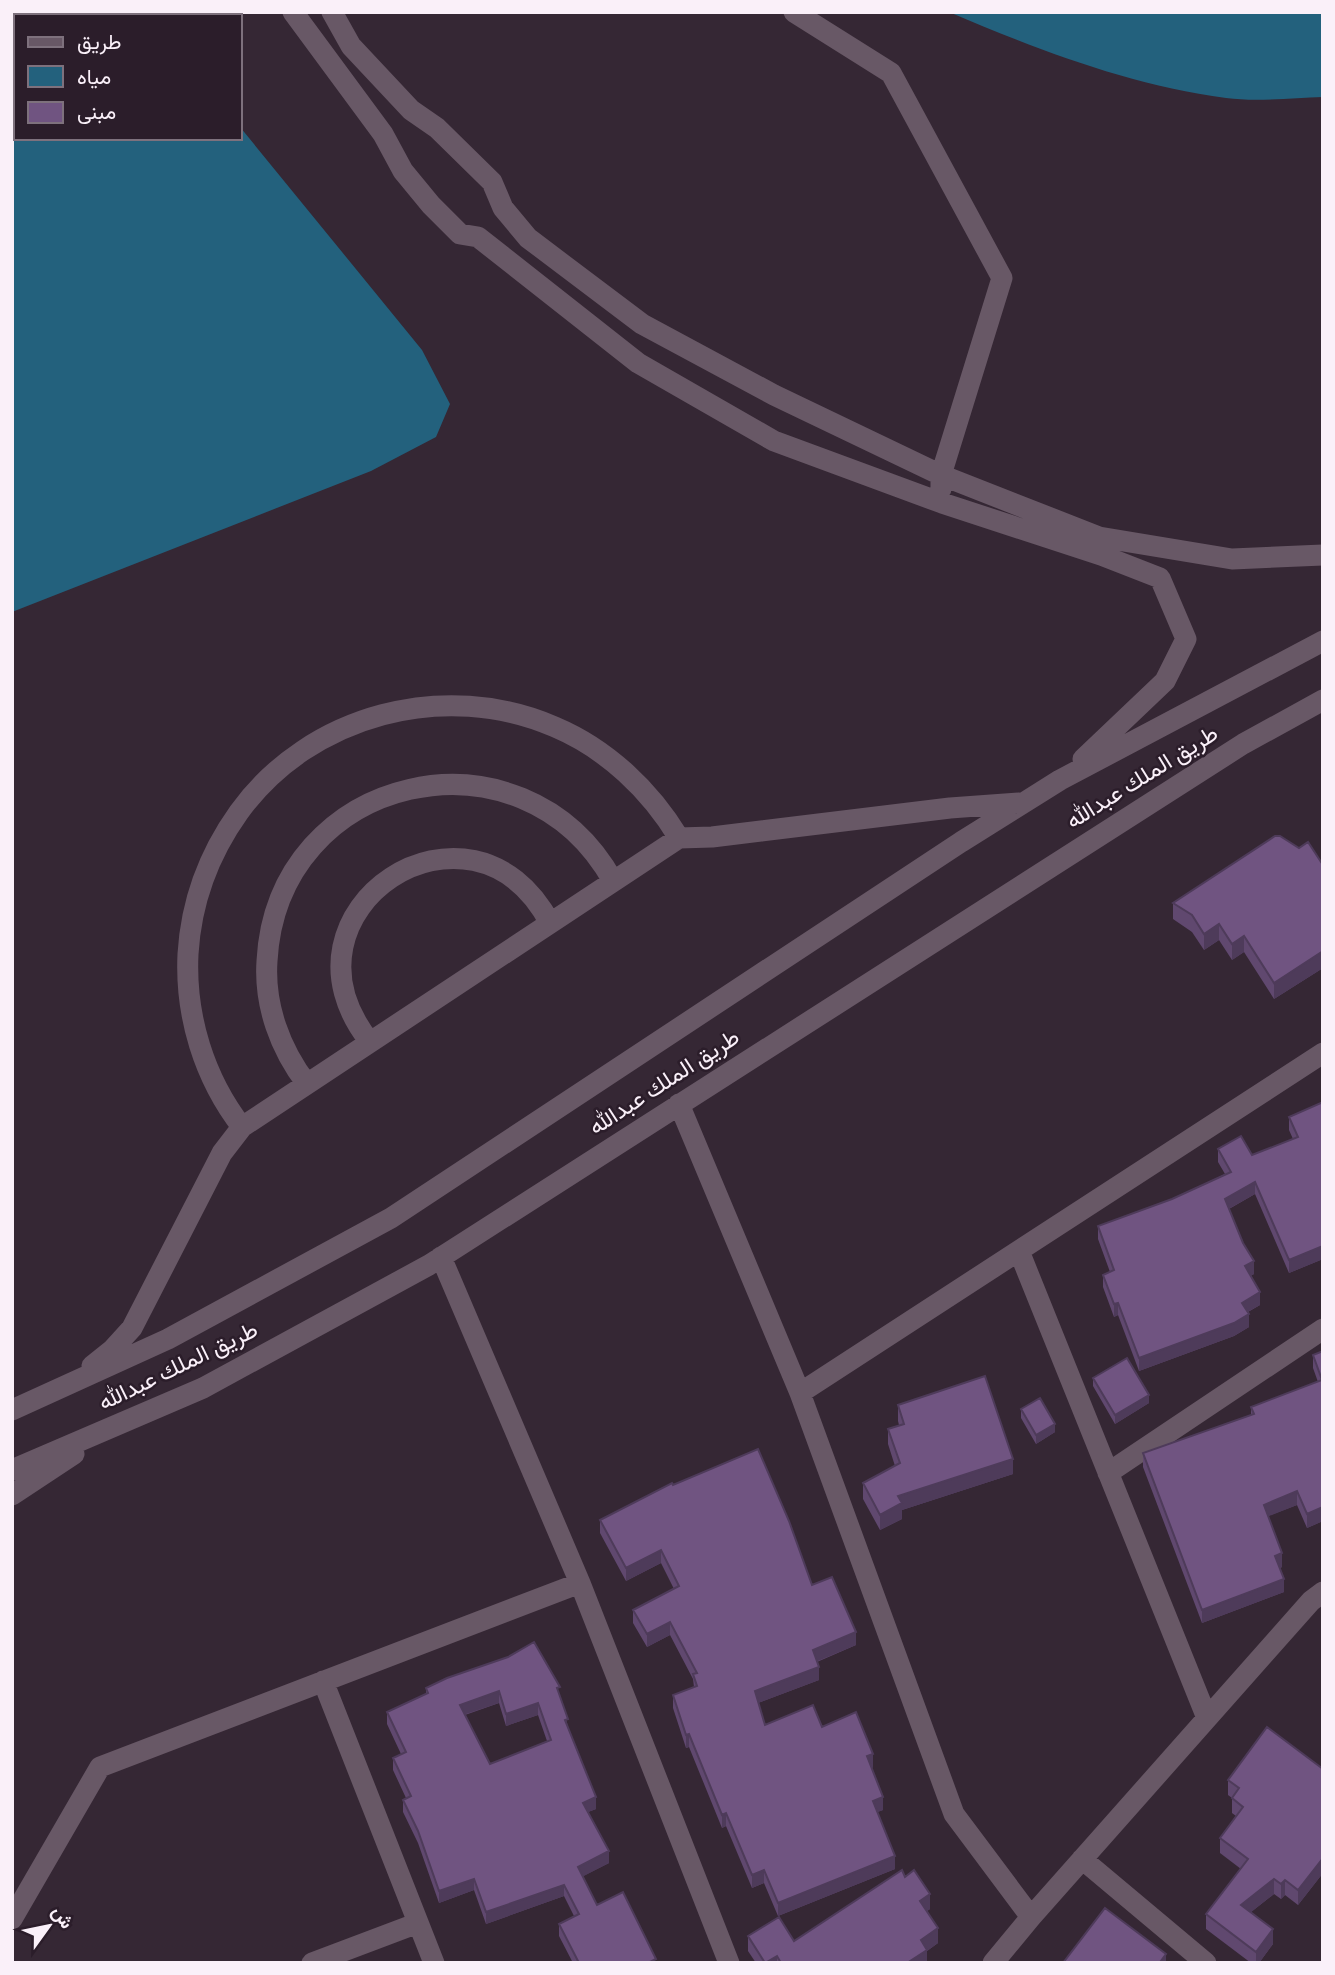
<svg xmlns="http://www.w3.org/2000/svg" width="1335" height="1975" viewBox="0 0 1335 1975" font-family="'Roboto Condensed',Vazirmatn,sans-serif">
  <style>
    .water { fill: #23617d }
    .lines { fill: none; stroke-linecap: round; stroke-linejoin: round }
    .minor { stroke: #685866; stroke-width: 21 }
    .wall { fill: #60486f; fill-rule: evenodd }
    .shaded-wall { fill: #4e3b5a }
    .building { fill: #705481; stroke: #4e3b5a; stroke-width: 2; fill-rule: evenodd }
    .labels { text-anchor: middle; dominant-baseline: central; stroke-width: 5; stroke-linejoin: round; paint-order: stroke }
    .street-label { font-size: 23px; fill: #faf0f9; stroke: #2b1d2a }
  </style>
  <rect width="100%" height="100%" fill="#352734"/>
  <path class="water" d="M 949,12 L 1323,12 L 1323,97 C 1292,98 1256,102 1226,98 C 1129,85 1038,50 949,12 Z
    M 16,96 L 16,138 L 240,138 L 240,127 L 422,350 L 450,404 L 436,437 L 371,471 L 12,612 L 12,104 Z"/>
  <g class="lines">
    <path class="minor" d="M 293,12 L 383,134 L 403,171 L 431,205 L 460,234 L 478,237 L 638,363 L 774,441 L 942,503 L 1101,555 L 1160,578 L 1186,639 L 1165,681 L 1083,759
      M 332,12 L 351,46 L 411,110 L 437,128 L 492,182 L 503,208 L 528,238 L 642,324 L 774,395 L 941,475 L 1099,537 L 1232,559 L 1323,555
      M 794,12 L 891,73 L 1002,278 L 941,475 L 941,489
      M 370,1042 C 265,910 472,775 550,923
      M 307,1084 C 280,1049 264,1005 267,961 C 277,773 522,718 613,881
      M 679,1104 L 800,1393 L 954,1814 L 1031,1917
      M 242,1127 C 204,1078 185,1016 188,954 C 191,903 209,854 239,812 C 310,714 445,679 555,727 C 607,749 650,790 679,838
      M 1019,1251 L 1207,1718
      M 441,1257 L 580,1583 L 729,1963
      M 92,1366 L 112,1350 L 132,1328 L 222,1153 L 242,1127 L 679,838 L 712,837 L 950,808 L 1019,803
      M 800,1393 L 1323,1053
      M 12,1410 L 168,1339 L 391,1218 L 961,842 L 1060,780 L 1323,641
      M 12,1470 L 203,1388 L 429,1265 L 1243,744 L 1323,700
      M 1108,1473 L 1323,1329
      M 12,1495 L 74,1454
      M 323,1681 L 434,1963
      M 1082,1859 L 1206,1963
      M 12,1919 L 100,1767 L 580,1583
      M 312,1963 L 418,1923
      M 993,1963 L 1031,1917 L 1311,1601 L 1323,1592"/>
  </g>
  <path class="wall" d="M 1323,865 L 1323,968 L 1274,999 L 1244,952 L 1232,960 L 1219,940 L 1204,950 L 1192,932 L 1173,919 L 1173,903 Z
    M 1323,1102 L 1323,1259 L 1289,1273 L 1255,1194 L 1229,1209 L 1254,1274 L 1250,1276 L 1260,1305 L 1248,1312 L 1249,1327 L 1234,1336 L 1139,1371 L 1118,1315 L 1114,1317 L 1103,1287 L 1103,1275 L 1110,1272 L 1098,1239 L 1098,1226 L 1172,1199 L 1225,1174 L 1218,1162 L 1218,1149 L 1252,1155 L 1293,1139 L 1289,1130 L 1289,1117 Z
    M 1323,1351 L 1323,1521 L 1307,1528 L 1297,1505 L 1268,1516 L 1282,1567 L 1280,1568 L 1284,1592 L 1202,1623 L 1143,1467 L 1143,1453 L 1251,1415 L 1251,1407 L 1318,1382 L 1313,1368 L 1313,1355 Z
    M 1093,1378 L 1149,1403 L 1115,1424 L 1093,1386 Z
    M 898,1405 L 1013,1474 L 902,1510 L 902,1519 L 880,1530 L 863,1499 L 863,1483 L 895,1466 L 888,1444 L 888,1429 L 899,1425 L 898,1421 Z
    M 1021,1409 L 1055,1432 L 1036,1444 L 1021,1418 Z
    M 673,1485 L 812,1585 L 856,1645 L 817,1662 L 819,1680 L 758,1703 L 765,1725 L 822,1727 L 873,1767 L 872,1768 L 883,1810 L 877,1812 L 895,1869 L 778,1916 L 764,1883 L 752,1888 L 726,1826 L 722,1828 L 689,1747 L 686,1748 L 673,1708 L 673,1695 L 694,1687 L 693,1679 L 670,1635 L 647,1647 L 633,1623 L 633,1610 L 674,1589 L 661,1563 L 626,1581 L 600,1533 L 600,1520 Z
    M 426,1688 L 560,1696 L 568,1727 L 596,1809 L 588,1812 L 609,1863 L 583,1876 L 597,1905 L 656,1963 L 573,1963 L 559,1936 L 559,1924 L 574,1916 L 564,1896 L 486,1924 L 474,1890 L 439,1903 L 418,1843 L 403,1812 L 403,1800 L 406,1798 L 393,1770 L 393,1758 L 401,1754 L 387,1724 L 387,1712 L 426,1694 ZM 499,1703 L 506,1726 L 538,1715 L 547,1741 L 490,1764 L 465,1715 Z
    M 1323,1769 L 1323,1873 L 1298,1905 L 1285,1895 L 1281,1899 L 1274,1894 L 1251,1912 L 1273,1944 L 1259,1963 L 1251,1963 L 1206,1929 L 1206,1914 L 1241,1869 L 1220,1853 L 1220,1838 L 1236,1816 L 1232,1813 L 1232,1798 L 1228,1795 L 1228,1780 Z
    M 905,1877 L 930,1909 L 927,1911 L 938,1943 L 927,1951 L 927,1963 L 756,1963 L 748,1951 L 748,1936 L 794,1941 Z"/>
  <path class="shaded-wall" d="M 1219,924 L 1219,940 L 1204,950 L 1204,934 Z
    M 1244,936 L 1244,952 L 1232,960 L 1232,944 Z
    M 1323,951 L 1323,968 L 1274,999 L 1274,983 Z
    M 1255,1182 L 1255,1194 L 1225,1211 L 1225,1199 Z
    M 1323,1246 L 1323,1259 L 1289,1273 L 1289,1260 Z
    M 1254,1261 L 1254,1274 L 1245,1279 L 1245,1266 Z
    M 1260,1292 L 1260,1305 L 1242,1315 L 1242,1303 Z
    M 1118,1303 L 1118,1315 L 1114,1317 L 1114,1304 Z
    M 1249,1314 L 1249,1327 L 1234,1336 L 1139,1371 L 1139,1358 Z
    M 1149,1395 L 1149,1403 L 1115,1424 L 1115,1415 Z
    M 1055,1424 L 1055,1432 L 1036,1444 L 1036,1435 Z
    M 1013,1459 L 1013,1474 L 902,1510 L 902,1519 L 880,1530 L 880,1515 L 898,1496 Z
    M 1297,1491 L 1297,1505 L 1264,1518 L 1264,1505 Z
    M 1323,1507 L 1323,1521 L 1307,1528 L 1307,1514 Z
    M 661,1550 L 661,1563 L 626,1581 L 626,1568 Z
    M 1282,1553 L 1282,1567 L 1275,1570 L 1275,1556 Z
    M 1284,1579 L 1284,1592 L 1202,1623 L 1202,1610 Z
    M 670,1622 L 670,1635 L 647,1647 L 647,1634 Z
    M 856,1632 L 856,1645 L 813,1663 L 813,1650 Z
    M 819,1667 L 819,1680 L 755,1704 L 755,1691 Z
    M 499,1691 L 499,1703 L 460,1716 L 460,1705 Z
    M 538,1703 L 538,1715 L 506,1726 L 506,1714 Z
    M 689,1734 L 689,1747 L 686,1748 L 686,1735 Z
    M 873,1754 L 873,1767 L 867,1769 L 867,1756 Z
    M 596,1797 L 596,1809 L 583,1814 L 583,1803 Z
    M 883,1797 L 883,1810 L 873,1814 L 873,1801 Z
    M 726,1813 L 726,1826 L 722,1828 L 722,1815 Z
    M 609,1851 L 609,1863 L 578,1879 L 578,1867 Z
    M 895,1856 L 895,1869 L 778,1916 L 778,1903 Z
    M 1323,1858 L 1323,1873 L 1298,1905 L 1298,1890 Z
    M 764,1870 L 764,1883 L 752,1888 L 752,1875 Z
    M 474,1879 L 474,1890 L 439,1903 L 439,1891 Z
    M 1274,1879 L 1274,1894 L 1241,1920 L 1241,1905 Z
    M 1285,1880 L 1285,1895 L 1281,1899 L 1281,1884 Z
    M 564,1885 L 564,1896 L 486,1924 L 486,1912 Z
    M 930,1894 L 930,1909 L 920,1916 L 920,1901 Z
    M 938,1928 L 938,1943 L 927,1951 L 927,1963 L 907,1963 L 921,1940 Z
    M 1273,1929 L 1273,1944 L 1259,1963 L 1256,1963 L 1256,1952 Z
    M 1166,1954 L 1166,1963 L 1161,1963 L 1161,1961 Z
    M 777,1956 L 777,1963 L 767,1963 Z"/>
  <path class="building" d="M 1275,836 L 1280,836 L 1299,848 L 1308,842 L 1323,865 L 1323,951 L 1274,983 L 1244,936 L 1232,944 L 1219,924 L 1204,934 L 1192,915 L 1173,903 Z
    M 1323,1102 L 1323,1246 L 1289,1260 L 1255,1182 L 1225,1199 L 1243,1243 L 1254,1261 L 1245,1266 L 1260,1292 L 1242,1303 L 1249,1314 L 1234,1323 L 1139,1358 L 1118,1303 L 1114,1304 L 1103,1275 L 1114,1270 L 1098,1226 L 1172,1199 L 1231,1172 L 1218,1149 L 1241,1136 L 1252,1155 L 1298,1137 L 1289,1117 Z
    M 1323,1351 L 1323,1507 L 1307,1514 L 1297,1491 L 1264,1505 L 1282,1553 L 1275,1556 L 1284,1579 L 1202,1610 L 1143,1453 L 1254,1414 L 1251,1407 L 1322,1380 L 1313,1355 Z
    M 1127,1358 L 1149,1395 L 1115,1415 L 1093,1378 Z
    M 985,1376 L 1013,1459 L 898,1496 L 902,1503 L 880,1515 L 863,1483 L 900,1463 L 888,1429 L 904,1424 L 898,1405 Z
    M 1040,1398 L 1055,1424 L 1036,1435 L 1021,1409 Z
    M 758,1449 L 789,1521 L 812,1585 L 832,1577 L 856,1632 L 813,1650 L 819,1667 L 755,1691 L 765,1725 L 813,1705 L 822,1727 L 856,1712 L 873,1754 L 867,1756 L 883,1797 L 873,1801 L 895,1856 L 778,1903 L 764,1870 L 752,1875 L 726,1813 L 722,1815 L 689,1734 L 686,1735 L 673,1695 L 697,1686 L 693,1674 L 697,1673 L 670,1622 L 647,1634 L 633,1610 L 679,1586 L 661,1550 L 626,1568 L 600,1520 L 672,1483 L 673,1485 Z
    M 534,1642 L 560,1687 L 557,1688 L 568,1719 L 565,1720 L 596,1797 L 583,1803 L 609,1851 L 578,1867 L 597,1905 L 623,1892 L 656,1959 L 648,1963 L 579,1963 L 559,1924 L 579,1914 L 564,1885 L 486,1912 L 474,1879 L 439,1891 L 418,1831 L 403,1800 L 411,1796 L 393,1758 L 406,1752 L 387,1712 L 428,1693 L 426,1688 L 447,1678 L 508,1657 ZM 499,1691 L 506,1714 L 538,1703 L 551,1740 L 490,1764 L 460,1705 Z
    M 1267,1727 L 1323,1769 L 1323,1858 L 1298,1890 L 1285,1880 L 1281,1884 L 1274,1879 L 1241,1905 L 1273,1929 L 1256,1952 L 1206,1914 L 1248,1859 L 1220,1838 L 1243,1807 L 1232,1798 L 1239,1788 L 1228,1780 Z
    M 902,1870 L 905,1877 L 914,1870 L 930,1894 L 920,1901 L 938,1928 L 921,1940 L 927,1950 L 907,1963 L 781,1963 L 777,1956 L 765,1963 L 748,1936 L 779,1917 L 794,1941 Z
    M 1105,1908 L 1166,1954 L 1161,1961 L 1163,1963 L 1063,1963 Z"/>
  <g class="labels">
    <g class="street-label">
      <text transform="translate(1142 777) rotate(-32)">طريق الملك عبدالله</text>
      <text transform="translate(664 1082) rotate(-33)">طريق الملك عبدالله</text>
      <text transform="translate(178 1366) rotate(-26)">طريق الملك عبدالله</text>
    </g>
  </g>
  <rect width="1335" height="1975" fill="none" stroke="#faf0f9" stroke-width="28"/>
  <rect x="14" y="14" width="228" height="126" fill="#2b1d2a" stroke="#7e717d" stroke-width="2"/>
  <rect x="28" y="37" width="35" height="10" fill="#685866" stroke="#7e717d" stroke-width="2"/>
  <text x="77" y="49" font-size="21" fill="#faf0f9">طريق</text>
  <rect x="28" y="66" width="35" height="21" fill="#23617d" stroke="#7e717d" stroke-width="2"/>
  <text x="77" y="84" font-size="21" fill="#faf0f9">مياه</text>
  <rect x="28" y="102" width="35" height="21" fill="#705481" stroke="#7e717d" stroke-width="2"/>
  <text x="77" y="119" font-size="21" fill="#faf0f9">مبنى</text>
  <g transform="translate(49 1926) rotate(57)" stroke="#2b1d2a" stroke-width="5" paint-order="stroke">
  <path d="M0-5L12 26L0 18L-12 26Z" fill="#faf0f9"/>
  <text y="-10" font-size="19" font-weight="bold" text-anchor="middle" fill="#faf0f9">ش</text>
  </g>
</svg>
